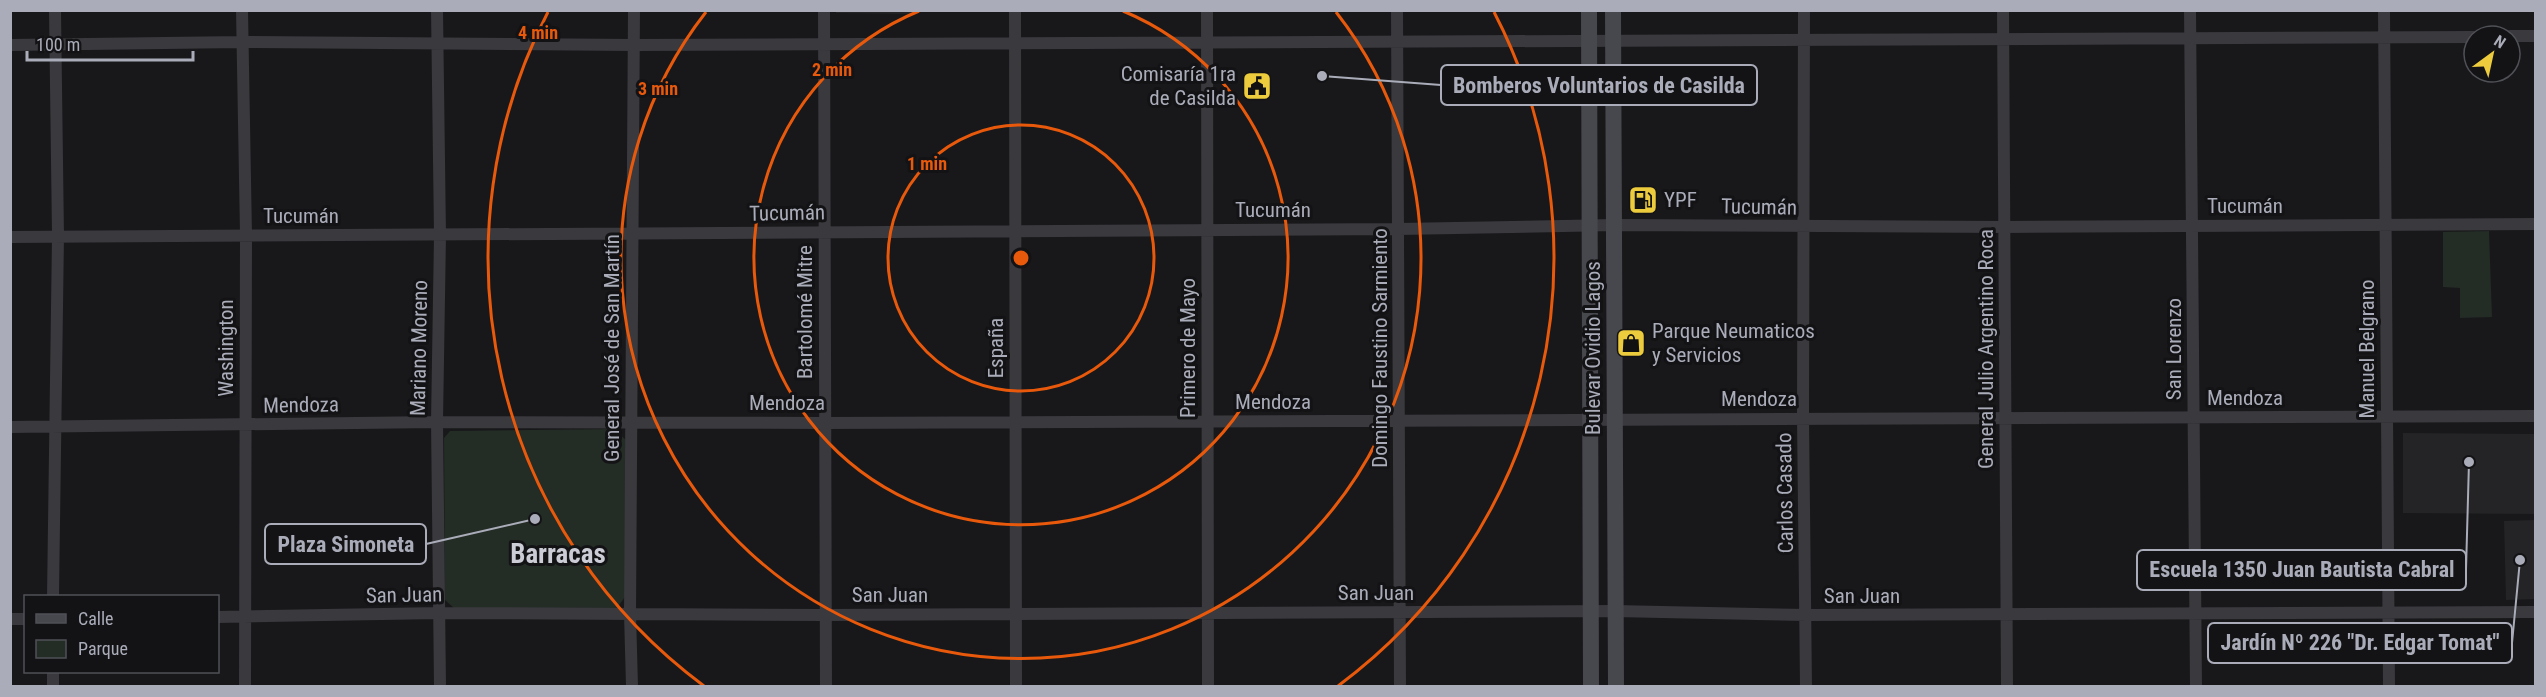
<svg xmlns="http://www.w3.org/2000/svg" width="2546" height="697" viewBox="0 0 2546 697" font-family="'Roboto Condensed',sans-serif">
  <style>
    .built { fill: #242426 }
    .green { fill: #242c26 }
    .lines { fill: none; stroke-linecap: round; stroke-linejoin: round }
    .street { stroke: #39393e; stroke-width: 12 }
    .secondary { stroke: #47474e; stroke-width: 16 }
    .ring { fill: none; stroke: #e8590c; stroke-width: 3 }
    .labels { text-anchor: middle; dominant-baseline: central; stroke-width: 6; stroke-linejoin: round; paint-order: stroke }
    .poi-label { font-size: 21px; fill: #aaadb9; stroke: #131315; text-anchor: start }
    .street-label { font-size: 21px; fill: #aaadb9; stroke: #131315 }
    .district-label { font-size: 27px; font-weight: bold; fill: #cbccd5; stroke: #131315 }
    .centre { fill: #e8590c; stroke: #131315; stroke-width: 3 }
    .ring-label { font-size: 18px; text-anchor: middle; font-weight: bold; fill: #e8590c; stroke: #131315; stroke-width: 6; stroke-linejoin: round; paint-order: stroke }
    .leader { fill: none; stroke: #aaadb9; stroke-width: 2 }
    .callout-dot { fill: #aaadb9; stroke: #131315; stroke-width: 2 }
    .callout { fill: #131315; stroke: #aaadb9; stroke-width: 2 }
    .callout-label { font-size: 22px; text-anchor: middle; font-weight: bold; fill: #aaadb9 }
  </style>
  <rect width="100%" height="100%" fill="#18181a"/>
  <path class="built" d="M 836,11 L 916,10 L 916,14 L 836,13 Z
    M 2403,433 L 2535,434 L 2535,514 L 2403,513 Z
    M 2535,520 L 2535,599 L 2506,600 L 2504,521 Z"/>
  <path class="green" d="M 2489,231 L 2492,317 L 2460,318 L 2460,288 L 2443,287 L 2443,232 Z
    M 614,429 L 627,441 L 625,597 L 616,609 L 454,608 L 445,600 L 444,438 L 450,431 Z"/>
  <g class="lines">
    <path class="street" d="M 242,10 L 246,235 L 245,686
      M 437,10 L 440,235 L 437,422 L 440,686
      M 824,10 L 826,686
      M 1015,10 L 1016,686
      M 1207,10 L 1208,686
      M 1397,10 L 1400,686
      M 1804,10 L 1803,418 L 1806,686
      M 2003,10 L 2007,686
      M 2190,10 L 2196,686
      M 2384,10 L 2389,686
      M 2510,36 L 2536,36
      M 10,45 L 241,42 L 634,45 L 2474,37
      M 10,237 L 1399,229 L 1615,225 L 2005,227 L 2536,224
      M 10,427 L 437,422 L 825,423 L 2536,416
      M 53,596 L 58,236 L 55,10
      M 218,617 L 439,613 L 825,615 L 1615,611 L 1806,615 L 2536,612
      M 10,619 L 26,619
      M 53,672 L 53,686
      M 632,686 L 630,614 L 634,10"/>
    <path class="secondary" d="M 1589,10 L 1591,686
      M 1613,10 L 1616,686"/>
  </g>
  <g class="ring">
    <circle cx="1021" cy="258" r="133"/>
    <path d="M1123 11A267 267 0 1 1 919 11"/>
    <path d="M1336 12A400 400 0 1 1 706 12"/>
    <path d="M704 686A533 533 0 0 1 548 12M1494 12A533 533 0 0 1 1338 686"/>
  </g>
  <defs>
    <g id="civic-square" transform="scale(1.5)"><rect x="-9" y="-9" width="18" height="18" rx="4" fill="#eccb3d" stroke="#131315"/><path d="M-.6-6.5H3V-4.5H.6V-3L4-1V1h2V6H-6V1h2V-1L-.6-3ZM-1.2 2.5V6h2.4V2.5Z" fill="#111"/></g>
    <g id="fuel-square" transform="scale(1.5)"><rect x="-9" y="-9" width="18" height="18" rx="4" fill="#eccb3d" stroke="#131315"/><path d="M-5.5-6h7V0h2V4h1.3V-2.5L3-4.5l.8-.8L6-3V5H2.5V1h-1V6h-7ZM-4.2-4.7v3.2H.2V-4.7Z" fill="#111"/></g>
    <g id="shop-square" transform="scale(1.5)"><rect x="-9" y="-9" width="18" height="18" rx="4" fill="#eccb3d" stroke="#131315"/><path d="M-5-2.5h2.3a2.7 3.5 0 0 1 5.4 0H5L5.5 6h-11ZM-1.5-2.5h3a1.5 2.3 0 0 0-3 0Z" fill="#111"/></g>
  </defs>
  <g fill-rule="evenodd">
    <use href="#civic-square" x="1257" y="86"/>
    <use href="#fuel-square" x="1643" y="200"/>
    <use href="#shop-square" x="1631" y="343"/>
  </g>
  <g class="labels">
    <g class="poi-label">
      <text x="1236" y="74" text-anchor="end">Comisaría 1ra<tspan x="1236" dy="24">de Casilda</tspan></text>
      <text x="1664" y="200">YPF</text>
      <text x="1652" y="331">Parque Neumaticos<tspan x="1652" dy="24">y Servicios</tspan></text>
    </g>
    <g class="street-label">
      <text x="2245" y="206">Tucumán</text>
      <text transform="translate(1759 207) rotate(1)">Tucumán</text>
      <text x="1273" y="210">Tucumán</text>
      <text transform="translate(787 213) rotate(-1)">Tucumán</text>
      <text x="301" y="216">Tucumán</text>
      <text transform="translate(805 312) rotate(-90)">Bartolomé Mitre</text>
      <text transform="translate(226 348) rotate(-90)">Washington</text>
      <text transform="translate(419 348) rotate(-89)">Mariano Moreno</text>
      <text transform="translate(612 348) rotate(-90)">General José de San Martín</text>
      <text transform="translate(996 348) rotate(-90)">España</text>
      <text transform="translate(1188 348) rotate(-90)">Primero de Mayo</text>
      <text transform="translate(1380 348) rotate(-90)">Domingo Faustino Sarmiento</text>
      <text transform="translate(1593 348) rotate(-90)">Bulevar Ovidio Lagos</text>
      <text transform="translate(1986 349) rotate(-90)">General Julio Argentino Roca</text>
      <text transform="translate(2174 349) rotate(-90)">San Lorenzo</text>
      <text transform="translate(2367 349) rotate(-90)">Manuel Belgrano</text>
      <text x="2245" y="398">Mendoza</text>
      <text x="1759" y="399">Mendoza</text>
      <text x="1273" y="402">Mendoza</text>
      <text x="787" y="403">Mendoza</text>
      <text transform="translate(301 405) rotate(-1)">Mendoza</text>
      <text transform="translate(1785 493) rotate(-91)">Carlos Casado</text>
      <text x="1376" y="593">San Juan</text>
      <text transform="translate(404 595) rotate(-1)">San Juan</text>
      <text x="890" y="595">San Juan</text>
      <text x="1862" y="596">San Juan</text>
    </g>
    <g class="district-label">
      <text x="558" y="554">Barracas</text>
    </g>
  </g>
  <circle cx="1021" cy="258" r="9" class="centre"/>
  <g class="ring-label">
    <text x="538" y="39">4 min</text>
    <text x="832" y="76">2 min</text>
    <text x="658" y="95">3 min</text>
    <text x="927" y="170">1 min</text>
  </g>
  <path class="leader" d="M1322 76L1441 85M535 519L426 544M2469 462L2466 570M2520 560L2512 643"/>
  <g class="callout-dot">
    <circle cx="1322" cy="76" r="6"/>
    <circle cx="535" cy="519" r="6"/>
    <circle cx="2469" cy="462" r="6"/>
    <circle cx="2520" cy="560" r="6"/>
  </g>
  <g class="callout">
    <rect x="1441" y="65" width="316" height="40" rx="6"/>
    <rect x="265" y="524" width="161" height="40" rx="6"/>
    <rect x="2137" y="550" width="329" height="40" rx="6"/>
    <rect x="2208" y="623" width="304" height="40" rx="6"/>
  </g>
  <g class="callout-label">
    <text x="1599" y="93">Bomberos Voluntarios de Casilda</text>
    <text x="346" y="552">Plaza Simoneta</text>
    <text x="2302" y="577">Escuela 1350 Juan Bautista Cabral</text>
    <text x="2360" y="650">Jardín Nº 226 "Dr. Edgar Tomat"</text>
  </g>
  <rect width="2546" height="697" fill="none" stroke="#aaadb9" stroke-width="24"/>
  <rect x="24" y="595" width="195" height="78" fill="#131315" stroke="#4f5157" stroke-width="1.5"/>
  <rect x="36" y="614" width="30" height="9" fill="#47474e" stroke="#4f5157" stroke-width="1.5"/>
  <text x="78" y="625" font-size="18" fill="#aaadb9">Calle</text>
  <rect x="36" y="640" width="30" height="18" fill="#242c26" stroke="#4f5157" stroke-width="1.5"/>
  <text x="78" y="655" font-size="18" fill="#aaadb9">Parque</text>
  <g transform="translate(2492 54) rotate(33)"><circle r="28" fill="#131315" stroke="#4f5157" stroke-width="1.5"/>
  <path d="M0-4.5L10 22L0 15L-10 22Z" fill="#eccb3d"/>
  <text y="-9" font-size="16" font-weight="bold" text-anchor="middle" fill="#aaadb9">N</text>
  </g>
  <path d="M27 51v9h166v-9" fill="none" stroke="#aaadb9" stroke-width="3"/>
  <text x="36" y="51" font-size="18" fill="#aaadb9" stroke="#131315" stroke-width="4.5" paint-order="stroke">100 m</text>
</svg>
